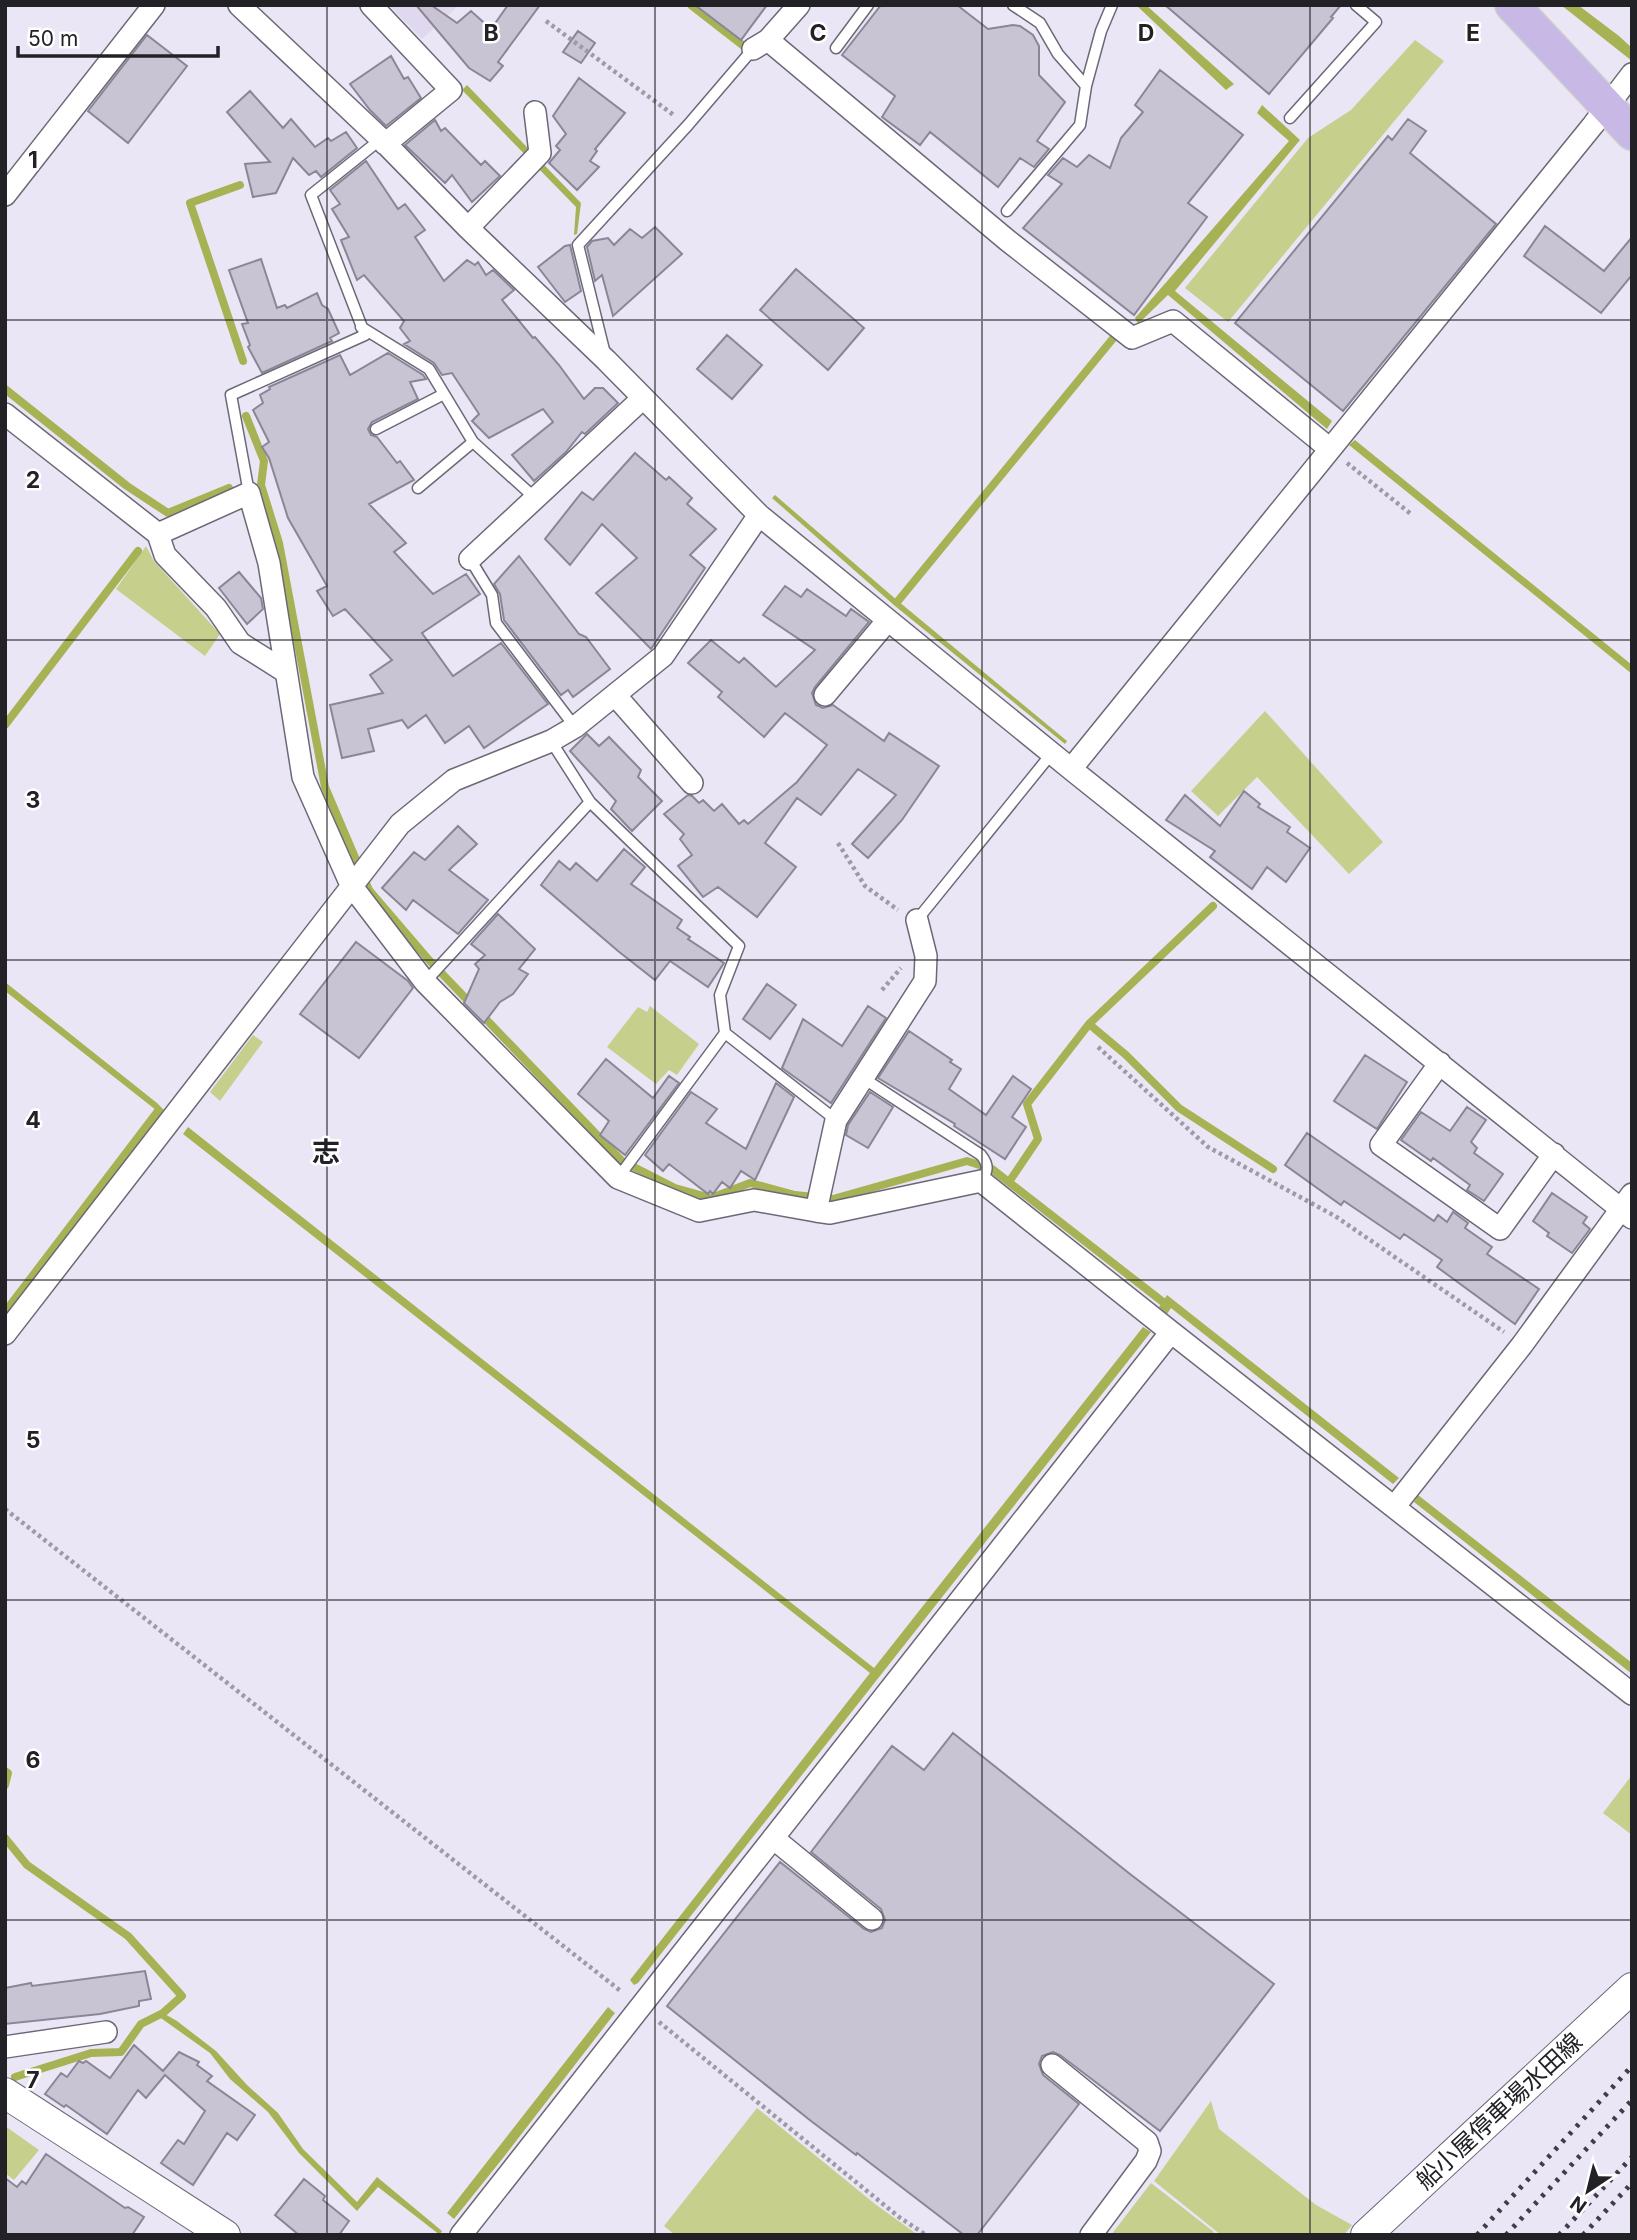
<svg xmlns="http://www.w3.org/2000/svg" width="1637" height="2240" viewBox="0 0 1637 2240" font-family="Inter,'Noto Sans JP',sans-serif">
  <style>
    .built { fill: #dfd8ef }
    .green { fill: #c6cf8b }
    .water { fill: #a7b254 }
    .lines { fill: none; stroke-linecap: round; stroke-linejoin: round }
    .stream { stroke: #a7b254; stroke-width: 8 }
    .building { fill: #c9c4d4; stroke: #8b8695; stroke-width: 2 }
    .lane-casing { stroke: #6d6876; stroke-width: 13 }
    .street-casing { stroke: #6d6876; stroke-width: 24 }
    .secondary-casing { stroke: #6d6876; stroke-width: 32 }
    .primary-casing { stroke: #cececf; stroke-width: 36 }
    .path { stroke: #9e9aa6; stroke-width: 4.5; stroke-dasharray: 3.5 3.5; stroke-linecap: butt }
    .lane { stroke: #fff; stroke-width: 10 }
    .street { stroke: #fff; stroke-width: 21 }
    .secondary { stroke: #fff; stroke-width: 30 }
    .primary { stroke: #c7b8e5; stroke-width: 33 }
    .rail { stroke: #403e45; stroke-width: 5; stroke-dasharray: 3.5 7; stroke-linecap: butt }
    .grid { fill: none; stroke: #222126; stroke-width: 2; stroke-opacity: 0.55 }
    .labels { text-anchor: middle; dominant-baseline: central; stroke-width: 5; stroke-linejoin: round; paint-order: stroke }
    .street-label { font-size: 24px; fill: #222126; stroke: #fff }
    .quarter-label { font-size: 28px; font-weight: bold; fill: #222126; stroke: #fff }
    .grid-label { font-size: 23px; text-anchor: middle; font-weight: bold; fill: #222126; stroke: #fff; stroke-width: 5; stroke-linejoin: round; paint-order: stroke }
  </style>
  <rect width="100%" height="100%" fill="#ebe6f6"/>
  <path class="built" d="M 389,5 L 459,5 L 422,39 Z"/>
  <path class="green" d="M 1415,40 L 1444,61 L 1228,322 L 1185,288 L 1308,138 L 1351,110 Z
    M 146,546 L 154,561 L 220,634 L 205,656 L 116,589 Z
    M 1265,711 L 1383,842 L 1349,874 L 1257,777 L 1218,816 L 1191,791 Z
    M 650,1006 L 699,1044 L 677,1075 L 669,1070 L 656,1084 L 607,1047 L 638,1007 L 647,1012 Z
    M 253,1035 L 263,1042 L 220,1101 L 210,1092 Z
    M 1632,1775 L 1632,1835 L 1603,1813 Z
    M 1211,2101 L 1219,2129 L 1316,2205 L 1352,2225 L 1344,2235 L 1221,2235 L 1154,2181 Z
    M 757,2108 L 875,2204 L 918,2235 L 675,2235 L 664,2226 Z
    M 5,2126 L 39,2150 L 14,2180 L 5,2173 Z
    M 1151,2183 L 1214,2232 L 1212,2235 L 1111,2235 Z"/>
  <path class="water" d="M 1136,5 L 1146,5 L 1234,84 L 1226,90 Z
    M 1561,5 L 1578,5 L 1619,36 L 1632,48 L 1632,61 Z
    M 467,85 L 581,203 L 577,234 L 574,235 L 576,207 L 462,90 Z
    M 1262,105 L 1300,140 L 1175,291 L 1332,421 L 1327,429 L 1168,295 L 1138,324 L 1135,318 L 1289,141 L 1257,113 Z
    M 1355,440 L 1632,665 L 1632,674 L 1349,445 Z
    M 775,495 L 898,601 L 1067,741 L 1065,744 L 895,606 L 772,498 Z
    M 5,982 L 157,1103 L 164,1110 L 161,1114 L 5,991 Z
    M 188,1127 L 874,1668 L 1143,1327 L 1151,1332 L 638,1983 L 634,1985 L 630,1980 L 870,1673 L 183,1134 Z
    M 1167,1295 L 1399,1478 L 1393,1484 L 1171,1308 L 1167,1314 L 1159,1307 Z
    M 1418,1495 L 1632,1663 L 1632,1674 L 1414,1502 Z
    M 608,2007 L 615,2013 L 503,2158 L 454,2219 L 447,2213 Z
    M 163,2013 L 177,2021 L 216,2051 L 247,2085 L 278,2113 L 303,2149 L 357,2202 L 377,2177 L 442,2231 L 440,2235 L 378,2187 L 357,2211 L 299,2153 L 268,2112 L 230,2079 L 210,2053 L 158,2016 Z"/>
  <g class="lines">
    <path class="stream" d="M 691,5 L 745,47
      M 240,185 L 190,203 L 243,361
      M 5,389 L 127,486 L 168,513 L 229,488
      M 246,416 L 264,461 L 261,485 L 279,543 L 325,787 L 369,890 L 429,960 L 472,1005
      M 898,601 L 1115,336
      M 5,725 L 138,551
      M 481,1014 L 622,1161 L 675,1188 L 711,1198 L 750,1183 L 795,1195 L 833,1199 L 967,1161 L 992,1169 L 1163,1302
      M 1089,1024 L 1126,1055 L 1179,1108 L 1273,1169
      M 1009,1182 L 1038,1139 L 1027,1104 L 1089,1024 L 1213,906
      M 5,1312 L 158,1111
      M 5,1771 L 8,1773 L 5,1785
      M 5,1838 L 27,1865 L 128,1936 L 182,1996 L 163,2013 L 141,2024 L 121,2052 L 91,2053 L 15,2077"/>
  </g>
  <path class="building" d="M 416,5 L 431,5 L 457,23 L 471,11 L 491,29 L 508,5 L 540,5 L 498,62 L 503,66 L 490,81 L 469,68 Z
    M 695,5 L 767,5 L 741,40 Z
    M 881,5 L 957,5 L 988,29 L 1013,25 L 1020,26 L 1033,35 L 1039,46 L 1039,75 L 1065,102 L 1037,141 L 1049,149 L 1034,167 L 1020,158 L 998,187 L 930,132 L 920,145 L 882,117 L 895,96 L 842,55 Z
    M 1165,5 L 1341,5 L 1331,17 L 1333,18 L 1269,94 Z
    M 578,31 L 595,43 L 581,63 L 563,52 Z
    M 147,35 L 187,66 L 128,143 L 88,111 Z
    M 391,56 L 404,79 L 408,77 L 421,98 L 386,126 L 370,110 L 350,84 Z
    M 1160,70 L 1243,135 L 1188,203 L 1207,217 L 1134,315 L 1023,228 L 1062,184 L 1048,175 L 1063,158 L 1077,167 L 1089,155 L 1110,168 L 1121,138 L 1143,112 L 1135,105 Z
    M 579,78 L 625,113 L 595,149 L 597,151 L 590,161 L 599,167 L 577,190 L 549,163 L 560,150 L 556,146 L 566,134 L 553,116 Z
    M 250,91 L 283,128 L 291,119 L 315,147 L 328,138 L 331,141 L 346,132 L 357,148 L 321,177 L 316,171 L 309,175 L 293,158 L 276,193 L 253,197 L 245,164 L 270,162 L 227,112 Z
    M 1408,119 L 1426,131 L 1410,153 L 1496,224 L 1343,411 L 1235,323 L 1388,136 L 1392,140 Z
    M 435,120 L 441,131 L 445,128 L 481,165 L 485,161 L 500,176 L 472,202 L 452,175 L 445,183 L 405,145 Z
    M 366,161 L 398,209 L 405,204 L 425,230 L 415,237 L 444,281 L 467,260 L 475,265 L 478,262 L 486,275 L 493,270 L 514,290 L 502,300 L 533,338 L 535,337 L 559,365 L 584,399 L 595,388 L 603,388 L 618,403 L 585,434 L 582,432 L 566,452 L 534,481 L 512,455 L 553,422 L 543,409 L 489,438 L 472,421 L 479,414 L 452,373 L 442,375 L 434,363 L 404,344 L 410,341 L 400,328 L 404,321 L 364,275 L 357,280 L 341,240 L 349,237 L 332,209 L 340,204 L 330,190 Z
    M 1545,226 L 1604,271 L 1632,237 L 1632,275 L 1601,313 L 1524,256 Z
    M 655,227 L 682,254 L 613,316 L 602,275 L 595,281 L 587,247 L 592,241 L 608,238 L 614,245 L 630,229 L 642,238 Z
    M 570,245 L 581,291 L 565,302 L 538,267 L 565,246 Z
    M 261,259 L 277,308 L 285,305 L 287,308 L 317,293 L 322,305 L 328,309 L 339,333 L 330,338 L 332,341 L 262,373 L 248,347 L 250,345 L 242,324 L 248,323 L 229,270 Z
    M 796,269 L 864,328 L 828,370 L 760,310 Z
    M 727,335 L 762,365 L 732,399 L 697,369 Z
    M 388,353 L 423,375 L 426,379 L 410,382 L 418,399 L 372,422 L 368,429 L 371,435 L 377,437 L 397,463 L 400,461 L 414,480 L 369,504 L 406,543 L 394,552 L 433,594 L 466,574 L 480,594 L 422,633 L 453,676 L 501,643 L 548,704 L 484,748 L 469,726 L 445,743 L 426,715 L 408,728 L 402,720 L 368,729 L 374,751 L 342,758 L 330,705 L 383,693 L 370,675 L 392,660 L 345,609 L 333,616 L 317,591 L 327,586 L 288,518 L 269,458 L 262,447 L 269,442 L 253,410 L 263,403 L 260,395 L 270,389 L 269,387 L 340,355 L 350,375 Z
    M 635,453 L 666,480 L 669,477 L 692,498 L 687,504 L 716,529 L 690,555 L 705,568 L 651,649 L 596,593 L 637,558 L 602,524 L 570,565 L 545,539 L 582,492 L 593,500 Z
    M 519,556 L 579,634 L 586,637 L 610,669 L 573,697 L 568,690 L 561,695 L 504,620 L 500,594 L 494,584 Z
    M 239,572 L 261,598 L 263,609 L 247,624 L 219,588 Z
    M 785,586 L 801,597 L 807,589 L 846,616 L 851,609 L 869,622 L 815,687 L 812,693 L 816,705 L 823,708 L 833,705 L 884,741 L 889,733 L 939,766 L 902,820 L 868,858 L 852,844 L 896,795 L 858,769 L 821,815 L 797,798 L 765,843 L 796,867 L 757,917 L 718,887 L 703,897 L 678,866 L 692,855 L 680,839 L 684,834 L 664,814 L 688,795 L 692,796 L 699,803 L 703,800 L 714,811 L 722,804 L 739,824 L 744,820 L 748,824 L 797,782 L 827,745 L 785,713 L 764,737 L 718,697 L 722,692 L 688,663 L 711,640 L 739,663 L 744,658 L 776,687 L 815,650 L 763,615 Z
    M 587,734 L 599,746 L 609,737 L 641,770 L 638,777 L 662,801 L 632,831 L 611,809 L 616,801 L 570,751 Z
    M 1244,791 L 1260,804 L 1258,807 L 1290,827 L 1287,832 L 1310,848 L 1286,882 L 1267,867 L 1252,889 L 1210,857 L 1215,851 L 1166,820 L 1185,795 L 1220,826 Z
    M 458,826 L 477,844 L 449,870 L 488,900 L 458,934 L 413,900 L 406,910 L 382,888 L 414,852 L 425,860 Z
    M 624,849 L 645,867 L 631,884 L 682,920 L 677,928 L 690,937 L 688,939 L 724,963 L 708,987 L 670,961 L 655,980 L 618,951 L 541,885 L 559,861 L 570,870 L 576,863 L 597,881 Z
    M 498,914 L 535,949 L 519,969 L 528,974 L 513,994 L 500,1002 L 484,1023 L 464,1003 L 479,969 L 475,964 L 485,955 L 471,944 Z
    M 356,942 L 408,981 L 413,988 L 359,1058 L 300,1014 Z
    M 767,984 L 796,1005 L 770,1039 L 743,1019 Z
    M 868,1006 L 886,1018 L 831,1103 L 782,1068 L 803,1019 L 842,1046 Z
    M 909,1031 L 952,1060 L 950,1062 L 961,1069 L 949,1089 L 986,1115 L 1013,1076 L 1031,1089 L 1012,1117 L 1026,1127 L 1005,1159 L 954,1126 L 955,1124 L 878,1078 Z
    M 1365,1055 L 1407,1082 L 1377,1129 L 1334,1101 Z
    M 606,1059 L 653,1098 L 669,1076 L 679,1083 L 625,1155 L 600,1135 L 609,1121 L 578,1094 Z
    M 776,1083 L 794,1097 L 755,1180 L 741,1171 L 730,1188 L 722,1182 L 713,1194 L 710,1191 L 708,1194 L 669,1164 L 663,1171 L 645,1155 L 691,1092 L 717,1109 L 706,1123 L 746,1149 Z
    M 870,1092 L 893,1107 L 868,1148 L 846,1135 L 848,1125 Z
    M 1467,1107 L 1486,1120 L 1471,1142 L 1477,1148 L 1474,1153 L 1503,1174 L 1484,1201 L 1467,1190 L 1470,1185 L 1433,1158 L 1431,1161 L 1401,1140 L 1421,1112 L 1450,1131 Z
    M 1307,1133 L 1434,1221 L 1438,1215 L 1447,1222 L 1453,1212 L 1468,1223 L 1465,1228 L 1492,1247 L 1487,1254 L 1539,1289 L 1515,1324 L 1437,1267 L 1442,1260 L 1404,1234 L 1400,1239 L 1344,1201 L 1341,1205 L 1285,1165 Z
    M 1552,1193 L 1587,1217 L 1583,1223 L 1590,1229 L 1572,1253 L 1547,1236 L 1549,1233 L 1533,1221 Z
    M 953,1733 L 1130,1874 L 1274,1984 L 1160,2131 L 1060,2055 L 1053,2052 L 1042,2056 L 1039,2064 L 1043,2075 L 1079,2104 L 977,2235 L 964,2235 L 857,2153 L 856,2155 L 811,2121 L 667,2006 L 780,1862 L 864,1929 L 871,1932 L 882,1928 L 885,1920 L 881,1909 L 811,1852 L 892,1746 L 924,1770 Z
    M 145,1971 L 151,1999 L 139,2001 L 139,2006 L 100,2014 L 5,2024 L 5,1988 L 31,1983 L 32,1986 Z
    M 134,2045 L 163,2071 L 179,2052 L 199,2062 L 197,2065 L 212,2076 L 207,2081 L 255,2115 L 237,2140 L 227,2133 L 193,2185 L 161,2163 L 178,2140 L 184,2144 L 205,2111 L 165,2075 L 146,2098 L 138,2090 L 107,2134 L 66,2105 L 64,2107 L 45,2094 L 61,2073 L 67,2077 L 79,2061 L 83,2063 L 86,2061 L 110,2078 Z
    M 46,2154 L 125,2208 L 128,2207 L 144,2217 L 132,2235 L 5,2235 L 5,2178 L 17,2187 L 22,2181 L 26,2184 Z
    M 304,2179 L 325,2196 L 323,2200 L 349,2221 L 339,2235 L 299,2235 L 275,2215 Z"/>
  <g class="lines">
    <g class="lane-casing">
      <path id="lane" d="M 1013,5 L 1040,23 L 1058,54 L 1086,86
        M 836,48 L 868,5
        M 1290,118 L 1376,22 L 1356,5
        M 1007,211 L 1080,125 L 1086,86 L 1101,31 L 1112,5
        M 361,327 L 429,369 L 473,442 L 535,498
        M 605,354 L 578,245 L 688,125 L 753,49
        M 376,429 L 444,394
        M 418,488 L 473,442
        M 249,493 L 231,395 L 365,335 L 311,195 L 381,139
        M 470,559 L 492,595 L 496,623 L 575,727
        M 551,741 L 590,802 L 739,946 L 720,995 L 725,1033 L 618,1178
        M 917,920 L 1052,753
        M 425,982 L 590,802
        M 725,1033 L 836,1120
        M 863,1078 L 981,1155 C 989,1165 988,1171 981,1181"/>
    </g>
    <g class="street-casing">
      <path id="street" d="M 239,5 L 381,139 L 468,228 L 606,360 L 759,515 L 1071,769 L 1632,1218
        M 371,5 L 451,90 L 385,144
        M 768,40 L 1007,240 L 1132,338 L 1173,321 L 1330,449
        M 753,49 L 768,40 L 799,5
        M 5,195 L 154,5
        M 468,228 L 540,153 L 535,112
        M 5,414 L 158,534 L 165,555 L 216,608 L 240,643 L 286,672
        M 158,534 L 249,493 L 269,563 L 303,777 L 351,885 L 425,982 L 618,1178 L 699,1211 L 754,1200 L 816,1211 L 836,1120 L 925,981 L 926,956 L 917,920
        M 470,559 L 643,398
        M 615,695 L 692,783
        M 825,695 L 888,620
        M 1071,769 L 1593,125 L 1632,74
        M 1440,1063 L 1381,1145 L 1500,1229 L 1554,1154
        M 816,1211 L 830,1213 L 981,1181 L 1171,1332 L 1632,1694
        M 5,1334 L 400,824 L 454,780 L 551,741 L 575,727 L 663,656 L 759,515
        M 1395,1506 L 1522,1345 L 1632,1194
        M 773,1838 L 872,1919
        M 5,2047 L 106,2032
        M 1052,2065 L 1147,2142 L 1150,2151 L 1146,2161 L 1091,2235
        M 461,2235 L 1171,1332"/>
    </g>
    <g class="secondary-casing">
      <path id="secondary" d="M 5,2093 L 225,2235
        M 1366,2235 L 1632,1988"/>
    </g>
    <g class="primary-casing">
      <path id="primary" d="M 1512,5 L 1632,133"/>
    </g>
    <path class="path" d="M 546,21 L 675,116
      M 1347,463 L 1411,514
      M 838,843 L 865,886 L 898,910
      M 882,990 L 901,968
      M 1098,1047 L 1208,1147 L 1335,1216 L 1504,1332
      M 5,1509 L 622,1992
      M 659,2022 L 899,2217 L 926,2235"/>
    <use href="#lane" class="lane"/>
    <use href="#street" class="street"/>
    <use href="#secondary" class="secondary"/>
    <use href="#primary" class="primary"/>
    <path class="rail" d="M 1477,2235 L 1632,2066
      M 1506,2235 L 1632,2100
      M 1559,2235 L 1632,2157
      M 1583,2235 L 1632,2183"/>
  </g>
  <path class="grid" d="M 327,5 L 327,2235M 655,5 L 655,2235M 982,5 L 982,2235M 1310,5 L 1310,2235M 5,320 L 1632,320M 5,640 L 1632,640M 5,960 L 1632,960M 5,1280 L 1632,1280M 5,1600 L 1632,1600M 5,1920 L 1632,1920"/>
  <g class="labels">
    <g class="street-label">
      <text transform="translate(1499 2111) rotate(-43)">船小屋停車場水田線</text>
    </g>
    <g class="quarter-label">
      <text x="326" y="1152">志</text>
    </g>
  </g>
  <g class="grid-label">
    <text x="491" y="41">B</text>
    <text x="818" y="41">C</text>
    <text x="1146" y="41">D</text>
    <text x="1473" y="41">E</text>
    <text x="33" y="168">1</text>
    <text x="33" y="488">2</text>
    <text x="33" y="808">3</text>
    <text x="33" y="1128">4</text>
    <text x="33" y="1448">5</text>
    <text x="33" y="1768">6</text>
    <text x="33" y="2088">7</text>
  </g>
  <rect width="1637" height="2240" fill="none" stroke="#222126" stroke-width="14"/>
  <g transform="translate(1588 2191) rotate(215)" stroke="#ffffff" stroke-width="5" paint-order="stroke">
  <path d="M0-5L12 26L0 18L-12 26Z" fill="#222126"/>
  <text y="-10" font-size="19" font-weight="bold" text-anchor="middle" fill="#222126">N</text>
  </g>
  <path d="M18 46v10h200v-10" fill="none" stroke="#222126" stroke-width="3.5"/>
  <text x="28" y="46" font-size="21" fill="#222126" stroke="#ffffff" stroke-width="5" paint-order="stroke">50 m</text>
</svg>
